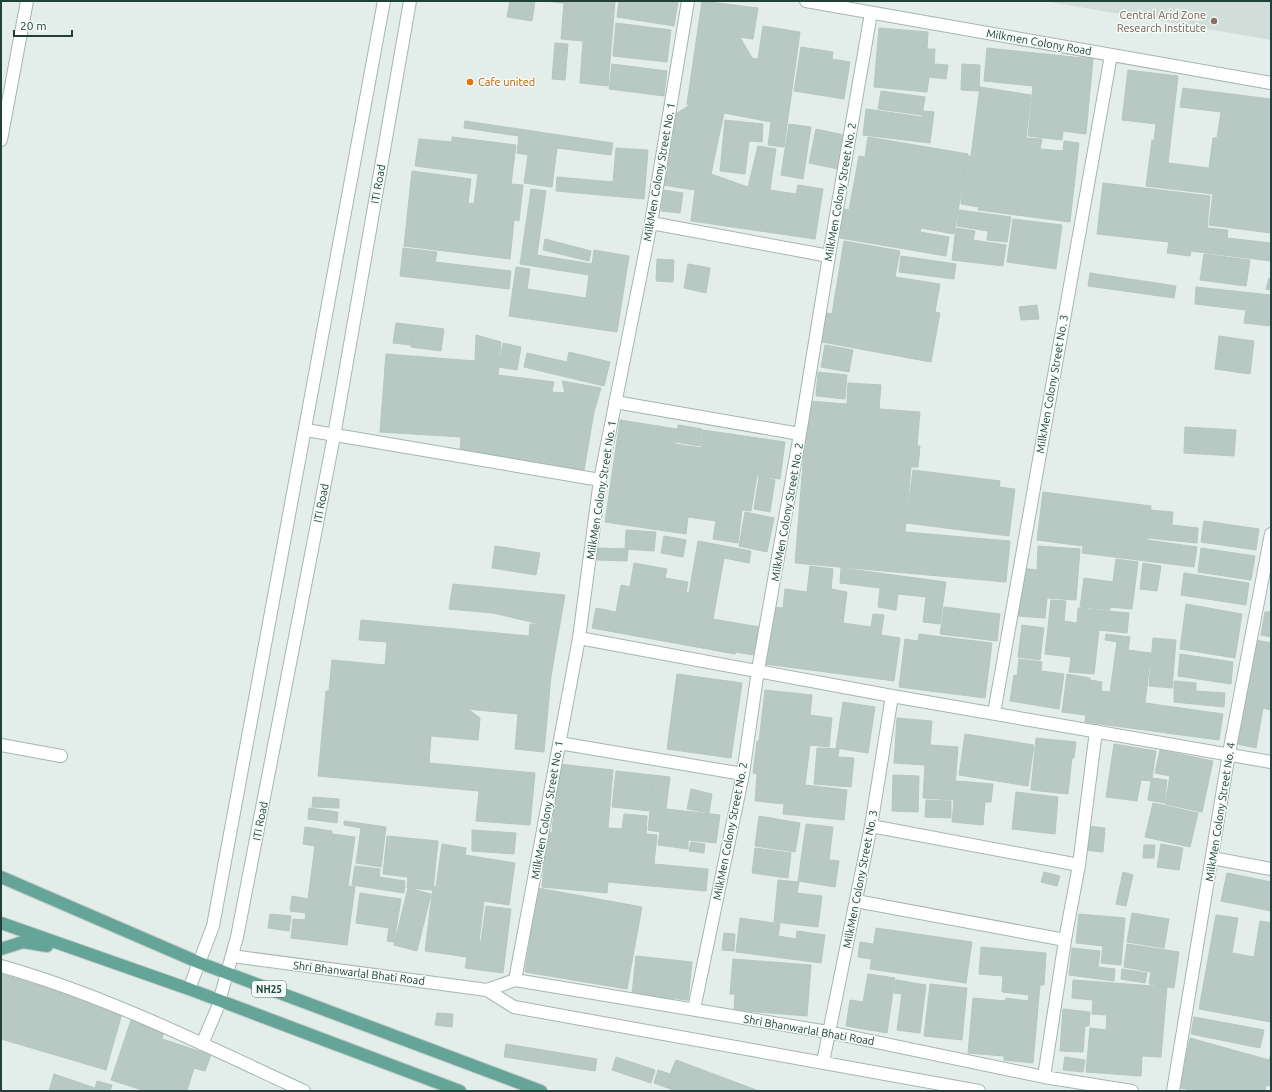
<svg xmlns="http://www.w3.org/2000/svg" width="1272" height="1092" viewBox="0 0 1272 1092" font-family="Ubuntu,sans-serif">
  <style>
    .built { fill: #d1ddd8 }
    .building { fill: #b8c8c2; stroke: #b5c7c0 }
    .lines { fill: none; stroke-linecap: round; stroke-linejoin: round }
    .minor-casing { stroke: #a5b6b1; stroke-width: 14 }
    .tertiary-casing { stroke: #a5b6b1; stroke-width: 14 }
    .primary-casing { stroke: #c1cac8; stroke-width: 14 }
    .minor { stroke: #fff; stroke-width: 12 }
    .tertiary { stroke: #fff; stroke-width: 12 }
    .primary { stroke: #65a597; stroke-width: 12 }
    .education-dot { fill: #8d6e63; stroke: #f3faf7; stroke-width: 1.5 }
    .food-dot { fill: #e8710a; stroke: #f3faf7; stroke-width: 1.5 }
    .labels { text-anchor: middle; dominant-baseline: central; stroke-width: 3; stroke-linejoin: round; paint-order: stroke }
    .shield { fill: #f3faf7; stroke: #607872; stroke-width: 1 }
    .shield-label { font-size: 10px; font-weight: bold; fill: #214039 }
    .education-label { font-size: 11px; fill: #785e54; stroke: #f3faf7; text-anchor: end }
    .street-label { font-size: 11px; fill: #214039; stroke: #f3faf7 }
    .food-label { font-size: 11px; fill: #c56008; stroke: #f3faf7; text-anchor: start }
  </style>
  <rect width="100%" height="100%" fill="#e3ede9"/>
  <path class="built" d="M 1045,1 L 1271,1 L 1271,40 Z"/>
  <path class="building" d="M 510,1 L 535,1 L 532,21 L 507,17 Z
    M 544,1 L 615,1 L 608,86 L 580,83 L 583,41 L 561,39 L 564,3 Z
    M 619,1 L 678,1 L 674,26 L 617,17 Z
    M 702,1 L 758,8 L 753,39 L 740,37 L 752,58 L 758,59 L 763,26 L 800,32 L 784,147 L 768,145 L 771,122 L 724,113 L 711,174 L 748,187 L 758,146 L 776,149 L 770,190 L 796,194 L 798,185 L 823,189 L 815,239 L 691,221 L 695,190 L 662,185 L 672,116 L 690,105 L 687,104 Z
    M 616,23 L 671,30 L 667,62 L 613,56 Z
    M 879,28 L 928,32 L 927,49 L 935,49 L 934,64 L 948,65 L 946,79 L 929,77 L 927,92 L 874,87 Z
    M 555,43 L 568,44 L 565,80 L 552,79 Z
    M 801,47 L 833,52 L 832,59 L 850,62 L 844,99 L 794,91 Z
    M 987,48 L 1093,59 L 1086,134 L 1063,131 L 1062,140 L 1028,136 L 1033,86 L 984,81 Z
    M 612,64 L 667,71 L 664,96 L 609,89 Z
    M 962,64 L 980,65 L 979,91 L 961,90 Z
    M 1128,70 L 1178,76 L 1168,163 L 1209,168 L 1213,138 L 1217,138 L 1221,112 L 1180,107 L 1183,88 L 1271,99 L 1271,233 L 1209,225 L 1213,194 L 1146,186 L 1152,140 L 1154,141 L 1156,124 L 1122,120 Z
    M 980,87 L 1031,95 L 1026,138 L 1042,139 L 1040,149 L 1063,151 L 1064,141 L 1079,143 L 1070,222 L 978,210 L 979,207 L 961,204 L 967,156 L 971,156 Z
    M 881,91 L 925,97 L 922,115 L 878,109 Z
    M 866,109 L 922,117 L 923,111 L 934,112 L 930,143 L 863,135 Z
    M 725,120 L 763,124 L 762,142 L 749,141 L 745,174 L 720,171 Z
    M 465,121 L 613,143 L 611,155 L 557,148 L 552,187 L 524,183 L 528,155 L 517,153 L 519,136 L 464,128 Z
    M 789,124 L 811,127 L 803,179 L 781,175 Z
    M 816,129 L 844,135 L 838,169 L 809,163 Z
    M 452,137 L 516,145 L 511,184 L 523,185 L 519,221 L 514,220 L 510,259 L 404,246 L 412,171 L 471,179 L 468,203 L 474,204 L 478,174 L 415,166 L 419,139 L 452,142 Z
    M 868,137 L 968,154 L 954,234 L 921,228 L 920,232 L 949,237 L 946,256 L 840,238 L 844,209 L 849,210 L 859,156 L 865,157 Z
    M 616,148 L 648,150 L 644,199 L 556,191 L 557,177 L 613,182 Z
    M 1103,183 L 1210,196 L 1207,228 L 1228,230 L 1227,238 L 1271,243 L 1271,261 L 1191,251 L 1190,256 L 1167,253 L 1169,242 L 1097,234 Z
    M 531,189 L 546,191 L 537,255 L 592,264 L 594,250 L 629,256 L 617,332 L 509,316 L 516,267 L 530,269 L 527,289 L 586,298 L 589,275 L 520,264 Z
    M 664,190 L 683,193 L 680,213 L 661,211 Z
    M 959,210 L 1011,217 L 1007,242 L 987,240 L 988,231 L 957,226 Z
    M 1013,219 L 1062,225 L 1056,269 L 1007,262 Z
    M 956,228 L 975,231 L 973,240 L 1006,245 L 1003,266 L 952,260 Z
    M 545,239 L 591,251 L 589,261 L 543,250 Z
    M 844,241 L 900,251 L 895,277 L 940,284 L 935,312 L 940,313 L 931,362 L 822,342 L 827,313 L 832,314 Z
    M 403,248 L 437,252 L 435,262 L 511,271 L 509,289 L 400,276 Z
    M 1204,254 L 1250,260 L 1246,286 L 1200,280 Z
    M 901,256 L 956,264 L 954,279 L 899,272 Z
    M 657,259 L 674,260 L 673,282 L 656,281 Z
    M 688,264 L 710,268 L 706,293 L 684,288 Z
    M 1090,273 L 1176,286 L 1174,298 L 1088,286 Z
    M 1269,278 L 1271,279 L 1271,290 L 1266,289 Z
    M 1196,287 L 1271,295 L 1271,326 L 1244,323 L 1246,310 L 1195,304 Z
    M 1037,305 L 1039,319 L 1021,320 L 1019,307 Z
    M 396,323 L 413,325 L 411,345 L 393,343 Z
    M 414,325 L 444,329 L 441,351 L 411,347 Z
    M 476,335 L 501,342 L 498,375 L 554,382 L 552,392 L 565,393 L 562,381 L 601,388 L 594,412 L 584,470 L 460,452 L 461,437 L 380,432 L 386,354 L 475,361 Z
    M 1219,336 L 1254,341 L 1250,374 L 1215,369 Z
    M 503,343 L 521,347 L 517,370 L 499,367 Z
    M 825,345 L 853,350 L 849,372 L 821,367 Z
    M 569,352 L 610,362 L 604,386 L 524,367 L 527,353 L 567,362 Z
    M 818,372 L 847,375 L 845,399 L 816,396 Z
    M 848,383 L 881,385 L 879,409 L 920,412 L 917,446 L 920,446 L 918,467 L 911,467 L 905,532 L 1010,541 L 1006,582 L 795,563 L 808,401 L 847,404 Z
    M 620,420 L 677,429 L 675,444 L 701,448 L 703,430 L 785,442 L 780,479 L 757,476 L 751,511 L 742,510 L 738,543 L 713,539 L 716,521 L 688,517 L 686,534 L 605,522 Z
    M 678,425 L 702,429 L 700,446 L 676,442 Z
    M 1185,427 L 1236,430 L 1234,456 L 1184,453 Z
    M 913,470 L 1000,481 L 999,487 L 1015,489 L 1009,536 L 906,523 Z
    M 759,477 L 775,480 L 770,512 L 754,509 Z
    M 1043,492 L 1151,506 L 1147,540 L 1197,547 L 1194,567 L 1082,553 L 1083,546 L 1037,540 Z
    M 1151,510 L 1173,512 L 1172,525 L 1198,528 L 1197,543 L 1148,538 Z
    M 745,512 L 774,518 L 767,552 L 739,546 Z
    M 1204,521 L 1259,529 L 1256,550 L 1201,542 Z
    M 626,530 L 656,532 L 654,551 L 625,549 Z
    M 664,536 L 686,540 L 683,557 L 661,553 Z
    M 698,541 L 751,551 L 749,563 L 724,558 L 713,619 L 759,627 L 754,655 L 736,652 L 735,654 L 592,628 L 596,608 L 616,612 L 621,585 L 630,587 L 634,563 L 667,569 L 665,578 L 688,582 L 686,593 L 689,593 Z
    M 495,546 L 540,553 L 536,575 L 492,568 Z
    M 1038,546 L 1080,549 L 1076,600 L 1047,598 L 1045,618 L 1018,616 L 1021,568 L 1037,570 Z
    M 598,548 L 628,549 L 627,561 L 597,560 Z
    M 1201,548 L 1255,556 L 1251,580 L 1198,572 Z
    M 1116,559 L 1138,562 L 1132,609 L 1110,607 L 1110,610 L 1080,607 L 1084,578 L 1113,582 Z
    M 1143,563 L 1161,566 L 1157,591 L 1140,589 Z
    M 810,566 L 833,569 L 831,589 L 847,592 L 843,623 L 871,627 L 873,614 L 884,615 L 881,635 L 900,638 L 894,681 L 765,664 L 772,607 L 783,608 L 785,589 L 807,592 Z
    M 841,568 L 946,582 L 940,624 L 923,622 L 926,597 L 898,594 L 896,610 L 878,607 L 880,588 L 840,583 Z
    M 1184,573 L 1249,583 L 1246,605 L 1181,595 Z
    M 453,584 L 565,595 L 551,676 L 544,752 L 515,749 L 518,714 L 468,709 L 480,718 L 478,740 L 431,736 L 429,763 L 535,773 L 530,825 L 476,821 L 479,791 L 318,776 L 326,691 L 329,691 L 332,660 L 385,665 L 387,642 L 359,640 L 361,620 L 529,636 L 530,624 L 540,624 L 493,613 L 449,609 Z
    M 1051,600 L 1066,601 L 1064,621 L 1077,623 L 1078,608 L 1129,613 L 1127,633 L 1099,630 L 1094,674 L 1069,672 L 1071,657 L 1045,654 Z
    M 1186,604 L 1242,614 L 1235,658 L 1180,649 Z
    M 944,607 L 1000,614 L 997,641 L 940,634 Z
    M 1271,607 L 1271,637 L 1261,635 L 1265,612 L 1270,612 Z
    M 1022,625 L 1044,628 L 1040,660 L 1018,657 Z
    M 919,634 L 992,643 L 985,698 L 899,687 L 905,639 L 918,641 Z
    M 1106,634 L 1130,637 L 1128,650 L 1151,653 L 1145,703 L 1223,714 L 1219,740 L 1085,722 L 1090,680 L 1102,682 L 1101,691 L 1110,692 L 1117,642 L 1105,640 Z
    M 1153,638 L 1176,640 L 1172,688 L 1149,686 Z
    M 1256,640 L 1271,643 L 1271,710 L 1263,708 L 1256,748 L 1237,744 Z
    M 1180,654 L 1233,662 L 1231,684 L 1178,676 Z
    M 1019,659 L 1042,662 L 1041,671 L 1064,674 L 1059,709 L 1010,701 L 1014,675 L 1017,676 Z
    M 677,674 L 742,683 L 731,758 L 667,749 Z
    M 1067,674 L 1090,678 L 1085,715 L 1062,712 Z
    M 1174,681 L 1196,683 L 1196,691 L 1225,693 L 1224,707 L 1174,702 Z
    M 765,690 L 812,695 L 810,715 L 832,718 L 829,747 L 810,745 L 805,785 L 847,790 L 844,820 L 783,814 L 784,804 L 755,801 L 757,774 L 753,773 L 757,741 L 759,741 Z
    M 843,702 L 875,707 L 868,753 L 836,748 Z
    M 897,718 L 932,721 L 930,745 L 958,747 L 954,800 L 923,798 L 925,765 L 894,763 Z
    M 965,734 L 1034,745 L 1028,786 L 959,775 Z
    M 1036,738 L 1076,742 L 1074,758 L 1072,758 L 1068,794 L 1031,790 Z
    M 1114,744 L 1156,751 L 1152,778 L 1167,780 L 1164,803 L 1148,800 L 1151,781 L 1141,780 L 1137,801 L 1106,797 Z
    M 817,748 L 839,749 L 838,757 L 854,758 L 851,787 L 814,784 Z
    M 1160,750 L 1213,761 L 1202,812 L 1165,804 L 1170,776 L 1155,773 Z
    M 558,764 L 613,770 L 608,828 L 622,829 L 624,814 L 647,816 L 646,834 L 657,835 L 654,864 L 708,869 L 706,891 L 608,882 L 607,893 L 542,887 L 547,832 L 552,833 Z
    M 616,771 L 670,777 L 666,809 L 720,815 L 716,843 L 688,840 L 688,849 L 658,845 L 660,832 L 648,830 L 650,811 L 612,807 Z
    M 893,775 L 919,776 L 918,812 L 892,811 Z
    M 956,781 L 993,784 L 991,802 L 985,802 L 983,825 L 952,822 Z
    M 640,783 L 652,783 L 652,799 L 641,799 Z
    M 691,789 L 712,794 L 709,813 L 687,809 Z
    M 1016,792 L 1058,797 L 1055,834 L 1012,829 Z
    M 313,797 L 339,799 L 339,808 L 312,807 Z
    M 926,800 L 951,801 L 951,818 L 925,817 Z
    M 1153,803 L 1198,813 L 1190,847 L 1145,837 Z
    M 309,808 L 338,812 L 337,823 L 308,819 Z
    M 759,816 L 800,823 L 795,852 L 755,846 Z
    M 344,821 L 386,827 L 381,867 L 356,863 L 361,828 L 344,825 Z
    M 806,824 L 833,827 L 829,860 L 839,861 L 835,887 L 798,881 Z
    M 1087,826 L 1105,828 L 1103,852 L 1085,850 Z
    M 305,827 L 332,831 L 332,834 L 355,837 L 348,886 L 355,887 L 347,945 L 291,938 L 293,919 L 305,920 L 306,913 L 290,911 L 292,896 L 308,899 L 315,846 L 303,844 Z
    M 472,830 L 516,833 L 514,854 L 472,851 Z
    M 387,836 L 438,841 L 433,890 L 407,888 L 408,877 L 383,874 Z
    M 691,842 L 705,844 L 704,853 L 689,851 Z
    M 442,844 L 466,848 L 465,855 L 515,863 L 509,905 L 484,901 L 479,941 L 481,941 L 486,906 L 511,909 L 503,973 L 465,968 L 467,957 L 425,951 L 433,886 L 436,887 Z
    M 1161,844 L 1183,848 L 1179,870 L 1157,867 Z
    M 1144,845 L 1155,845 L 1154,858 L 1143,858 Z
    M 755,848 L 791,853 L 788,878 L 752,873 Z
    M 355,866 L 380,869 L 379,877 L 405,881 L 404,893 L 352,885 Z
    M 1044,872 L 1060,876 L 1057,886 L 1041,882 Z
    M 1123,872 L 1133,875 L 1126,906 L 1116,904 Z
    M 1227,873 L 1271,882 L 1271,911 L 1221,901 Z
    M 778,880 L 799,882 L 797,893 L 822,896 L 818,927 L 774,922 Z
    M 408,888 L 431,894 L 417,951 L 394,945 Z
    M 538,888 L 642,907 L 627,989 L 525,972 Z
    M 360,893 L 401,899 L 394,942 L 387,941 L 389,928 L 356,923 Z
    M 1132,913 L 1169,919 L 1164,948 L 1127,942 Z
    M 270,914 L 291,916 L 289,931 L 268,928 Z
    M 1079,914 L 1125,918 L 1121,965 L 1101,963 L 1103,946 L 1076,943 Z
    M 1216,915 L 1238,918 L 1232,953 L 1254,957 L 1260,921 L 1271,923 L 1271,1022 L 1199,1009 Z
    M 740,918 L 780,924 L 778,936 L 796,939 L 797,931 L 825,935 L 821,963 L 736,952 Z
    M 876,928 L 972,942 L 966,983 L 870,969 Z
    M 724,933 L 735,934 L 734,951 L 722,950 Z
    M 860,942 L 873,944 L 871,959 L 858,957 Z
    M 1127,944 L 1179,952 L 1174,988 L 1149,984 L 1151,972 L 1124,967 Z
    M 981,947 L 1046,953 L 1044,985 L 1040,985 L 1033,1063 L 1004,1060 L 1004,1056 L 968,1053 L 973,998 L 1005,1001 L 1006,998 L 1028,1001 L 1029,995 L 1002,992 L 1003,976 L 979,974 Z
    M 1072,948 L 1100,951 L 1098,967 L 1115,969 L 1114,981 L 1069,975 Z
    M 636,956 L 692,962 L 688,1000 L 632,994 Z
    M 733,959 L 811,965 L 807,1016 L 734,1010 L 735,994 L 730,994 Z
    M 1122,969 L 1147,973 L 1145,983 L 1121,979 Z
    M 1,974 L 123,1010 L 106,1070 L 1,1039 Z
    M 868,974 L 895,978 L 887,1033 L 846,1026 L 850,1000 L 863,1002 Z
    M 896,980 L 926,985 L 920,1033 L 897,1030 L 902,994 L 894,993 Z
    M 1073,980 L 1167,987 L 1161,1057 L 1142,1056 L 1141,1076 L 1086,1072 L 1090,1028 L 1106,1030 L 1107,1015 L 1092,1014 L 1093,1000 L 1072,998 Z
    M 930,984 L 967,988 L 962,1040 L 924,1036 Z
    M 1063,1009 L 1090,1012 L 1089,1026 L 1085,1026 L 1083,1052 L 1060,1051 Z
    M 437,1013 L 453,1014 L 452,1027 L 435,1025 Z
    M 1194,1017 L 1264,1030 L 1260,1048 L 1191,1034 Z
    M 131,1020 L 164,1031 L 162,1039 L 211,1055 L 205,1071 L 194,1068 L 187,1091 L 145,1091 L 111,1080 Z
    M 1190,1038 L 1269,1060 L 1271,1054 L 1271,1086 L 1266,1085 L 1265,1091 L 1197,1091 L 1180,1088 Z
    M 506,1044 L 597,1059 L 595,1071 L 504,1057 Z
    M 616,1057 L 655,1070 L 651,1083 L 612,1070 Z
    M 1065,1057 L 1085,1060 L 1083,1072 L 1063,1070 Z
    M 676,1060 L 759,1091 L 676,1091 L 654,1083 L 658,1070 L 670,1074 Z
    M 54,1074 L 95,1088 L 97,1081 L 112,1085 L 110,1091 L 49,1091 Z"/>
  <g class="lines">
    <g class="minor-casing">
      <path id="minor" d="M 806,1 L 1271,83
        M 1,140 L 27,1
        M 651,223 L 829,256
        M 615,402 L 800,434
        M 306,430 L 600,480
        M 579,638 L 892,696 L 1271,762
        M 994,713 L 1111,55
        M 559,743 L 743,774
        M 1,745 L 61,756
        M 871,826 L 1079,865
        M 1212,858 L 1271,869
        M 856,901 L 1065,940
        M 232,956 L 487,990 L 514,1007 L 979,1091
        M 1,966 C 107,996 204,1045 304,1091
        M 515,980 L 579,638 L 600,480 L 651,223 L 688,1
        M 487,990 L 515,980 L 828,1032 L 1044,1077 L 1132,1091
        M 694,1009 L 743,774 L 758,670 L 800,434 L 829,256 L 871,13
        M 202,1044 L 220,1002
        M 823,1062 L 871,826 L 892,696
        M 1044,1077 L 1065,940 L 1079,865 L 1096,731
        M 1173,1091 L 1229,753 L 1271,534"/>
    </g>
    <g class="tertiary-casing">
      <path id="tertiary" d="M 189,989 L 213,926 L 384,1
        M 219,1002 L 237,937 L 334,436 L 410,1"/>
    </g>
    <g class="primary-casing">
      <path id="primary" d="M 1,877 L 200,963 L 541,1091
        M 1,923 L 189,989 L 460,1091
        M 1,949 L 23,942 L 47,946"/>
    </g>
    <use href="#minor" class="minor"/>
    <use href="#tertiary" class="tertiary"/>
    <use href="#primary" class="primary"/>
  </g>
  <circle class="education-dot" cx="1214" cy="21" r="4"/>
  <circle class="food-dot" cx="470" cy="82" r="4"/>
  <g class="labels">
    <rect class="shield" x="252" y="981" width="34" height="16" rx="3"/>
    <g class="shield-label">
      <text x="269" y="989">NH25</text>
    </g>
    <g class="education-label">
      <text x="1206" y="15">Central Arid Zone<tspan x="1206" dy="13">Research Institute</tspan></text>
    </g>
    <g class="street-label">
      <text transform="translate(1039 42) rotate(10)">Milkmen Colony Road</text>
      <text transform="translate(659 172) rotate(-80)">MilkMen Colony Street No. 1</text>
      <text transform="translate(378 184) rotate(-80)">ITI Road</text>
      <text transform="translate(840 192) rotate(-80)">MilkMen Colony Street No. 2</text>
      <text transform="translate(1052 384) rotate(-80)">MilkMen Colony Street No. 3</text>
      <text transform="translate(601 490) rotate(-81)">MilkMen Colony Street No. 1</text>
      <text transform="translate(321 503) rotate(-79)">ITI Road</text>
      <text transform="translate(787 512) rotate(-80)">MilkMen Colony Street No. 2</text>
      <text transform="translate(547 810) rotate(-80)">MilkMen Colony Street No. 1</text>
      <text transform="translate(1220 812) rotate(-81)">MilkMen Colony Street No. 4</text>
      <text transform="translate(260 821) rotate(-79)">ITI Road</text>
      <text transform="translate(730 831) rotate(-79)">MilkMen Colony Street No. 2</text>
      <text transform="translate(860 879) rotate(-79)">MilkMen Colony Street No. 3</text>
      <text transform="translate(359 973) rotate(7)">Shri Bhanwarlal Bhati Road</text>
      <text transform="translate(809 1030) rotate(10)">Shri Bhanwarlal Bhati Road</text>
    </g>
    <g class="food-label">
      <text x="478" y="82">Cafe united</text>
    </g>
  </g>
  <rect width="1272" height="1092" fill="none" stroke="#214039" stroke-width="4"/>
  <path d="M14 30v6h58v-6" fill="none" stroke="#214039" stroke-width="2"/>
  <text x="20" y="30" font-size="12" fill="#214039" stroke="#f3faf7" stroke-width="3" paint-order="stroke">20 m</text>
</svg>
